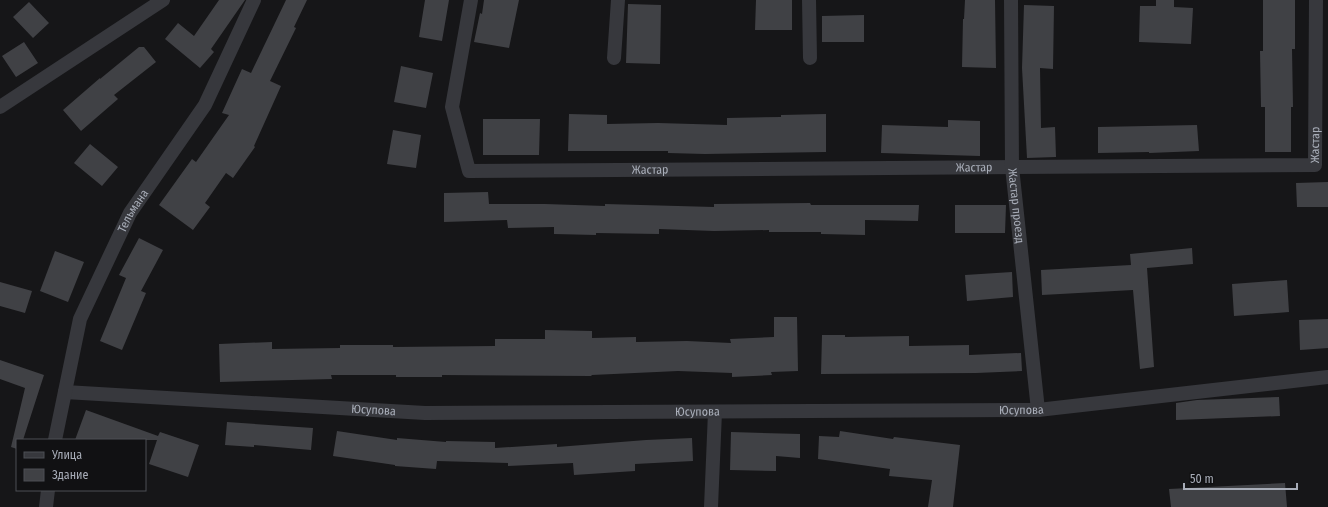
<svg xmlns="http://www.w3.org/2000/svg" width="1328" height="507" viewBox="0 0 1328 507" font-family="'Fira Sans Condensed',sans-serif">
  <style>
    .building { fill: #404145 }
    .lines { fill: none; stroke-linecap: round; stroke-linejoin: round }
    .street { stroke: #37383d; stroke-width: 14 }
    .labels { text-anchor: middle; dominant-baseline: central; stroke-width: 3; stroke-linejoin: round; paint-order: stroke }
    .street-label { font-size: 12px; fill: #a8adb8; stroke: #111113 }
  </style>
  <rect width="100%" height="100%" fill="#161618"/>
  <path class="building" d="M 219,0 L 245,0 L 211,49 L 214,52 L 200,68 L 165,39 L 178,23 L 194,36 Z
    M 286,0 L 307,0 L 294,27 L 296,28 L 270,81 L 281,86 L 254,146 L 255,147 L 233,178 L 226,173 L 205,203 L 210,207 L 193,230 L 159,205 L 192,159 L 196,162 L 229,115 L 222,113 L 242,69 L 251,73 Z
    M 425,0 L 449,0 L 442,41 L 419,37 Z
    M 484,0 L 519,0 L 509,48 L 474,42 L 480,13 L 482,14 Z
    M 756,0 L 792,0 L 792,30 L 755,30 Z
    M 965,0 L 995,0 L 996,68 L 962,67 L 963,19 L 964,19 Z
    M 1156,0 L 1174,0 L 1174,7 L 1193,8 L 1191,44 L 1139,42 L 1140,6 L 1156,6 Z
    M 1263,0 L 1295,0 L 1295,49 L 1292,49 L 1293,107 L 1291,107 L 1291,152 L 1265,152 L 1265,107 L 1261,107 L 1260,51 L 1263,51 Z
    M 29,2 L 49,23 L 33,38 L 13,17 Z
    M 628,4 L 661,5 L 660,64 L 626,63 Z
    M 1024,5 L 1054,6 L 1053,69 L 1040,68 L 1041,128 L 1055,127 L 1056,157 L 1027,158 L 1022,68 Z
    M 864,15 L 864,42 L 822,42 L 822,16 Z
    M 24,42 L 38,63 L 16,77 L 2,56 Z
    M 139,47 L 144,47 L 156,62 L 114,95 L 118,99 L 81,131 L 63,110 L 100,78 L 100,79 Z
    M 401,66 L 433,73 L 426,108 L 394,102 Z
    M 569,114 L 607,115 L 607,124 L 658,123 L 727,125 L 727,118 L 781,117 L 781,115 L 826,114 L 826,152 L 705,154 L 668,153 L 668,151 L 568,151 Z
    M 483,119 L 540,119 L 539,155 L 483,155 Z
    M 948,120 L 980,121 L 980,156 L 881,153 L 882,125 L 948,127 Z
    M 1197,125 L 1199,151 L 1149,153 L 1149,152 L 1098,153 L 1098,127 Z
    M 393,130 L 421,135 L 416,168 L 387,164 Z
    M 90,144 L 118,167 L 102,186 L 74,163 Z
    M 1328,182 L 1328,207 L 1297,207 L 1296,183 Z
    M 488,192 L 489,204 L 545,204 L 605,206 L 605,204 L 714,207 L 714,204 L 810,203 L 811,205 L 919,205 L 918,221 L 865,220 L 865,235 L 821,234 L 821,232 L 769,232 L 769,230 L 714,231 L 659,229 L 659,234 L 596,233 L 596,235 L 554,234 L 554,227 L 508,228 L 507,220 L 444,222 L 444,193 Z
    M 955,205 L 1006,205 L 1005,233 L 955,233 Z
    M 139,238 L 163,250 L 141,291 L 146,293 L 122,350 L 100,341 L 126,278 L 119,275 Z
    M 1192,248 L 1193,264 L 1147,268 L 1154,367 L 1140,369 L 1133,290 L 1042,295 L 1041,270 L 1131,265 L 1130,254 Z
    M 55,251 L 84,262 L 68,302 L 40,291 Z
    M 1012,272 L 1013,297 L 967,301 L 965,275 Z
    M 1287,280 L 1289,312 L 1234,316 L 1232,284 Z
    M 0,282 L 32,291 L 25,313 L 0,306 Z
    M 774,317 L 797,317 L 798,371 L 771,372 L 772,375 L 732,377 L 732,373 L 678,371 L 592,375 L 591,376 L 442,375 L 442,377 L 396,377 L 396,375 L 331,375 L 332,379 L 220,382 L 219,344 L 272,342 L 272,349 L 340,348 L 340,345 L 393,345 L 393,347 L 495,346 L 495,339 L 545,339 L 545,330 L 592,331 L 592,338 L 636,337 L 636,342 L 687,341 L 731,343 L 730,339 L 774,337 Z
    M 1328,319 L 1328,348 L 1300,350 L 1299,320 Z
    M 822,335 L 845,335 L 845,337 L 909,336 L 909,346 L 969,345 L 969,355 L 1021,353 L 1022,371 L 976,373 L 821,374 Z
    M 0,360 L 44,375 L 23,440 L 17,440 L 17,449 L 11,447 L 25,388 L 0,379 Z
    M 1279,397 L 1280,416 L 1176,420 L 1176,403 L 1197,400 Z
    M 86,410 L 158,436 L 160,432 L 199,445 L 188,477 L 149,464 L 157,440 L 75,440 Z
    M 227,422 L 313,428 L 311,450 L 254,445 L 254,447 L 225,445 Z
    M 337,431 L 397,440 L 397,438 L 446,442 L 446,441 L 495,442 L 495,448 L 557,444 L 557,447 L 646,440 L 692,438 L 693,461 L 635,464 L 635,471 L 574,475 L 573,463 L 508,466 L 508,463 L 437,461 L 436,469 L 395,466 L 395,465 L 333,456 Z
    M 840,431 L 893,439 L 894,437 L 960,445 L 953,507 L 928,507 L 932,480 L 889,476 L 890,469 L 818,459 L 819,436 L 839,437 Z
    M 731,432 L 800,434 L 800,458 L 776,456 L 776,471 L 730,470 Z
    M 1285,483 L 1287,507 L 1171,507 L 1169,489 Z"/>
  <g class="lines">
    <g class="street">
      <path id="s1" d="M 471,0 L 452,107 L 469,171 L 1315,165 L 1316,0"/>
      <path d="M 809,0 L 810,58"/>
      <path id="s2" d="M 1011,0 L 1012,167 L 1038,410"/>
      <path d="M 614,58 L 618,0"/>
      <path d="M 0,107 L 163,0"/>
      <path id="s3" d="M 65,392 L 425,413 L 1038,410 L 1328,377"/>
      <path id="s4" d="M 55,440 L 80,319 L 130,213 L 205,105 L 254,0"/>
      <path d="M 46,507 L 48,490"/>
      <path d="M 711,507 L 715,412"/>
    </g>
  </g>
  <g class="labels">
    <g class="street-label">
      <text stroke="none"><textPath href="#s1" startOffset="1041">Жастар</textPath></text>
      <text stroke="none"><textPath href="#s1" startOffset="680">Жастар</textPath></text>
      <text stroke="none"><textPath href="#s1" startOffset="356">Жастар</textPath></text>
      <text stroke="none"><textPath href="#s2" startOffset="206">Жастар проезд</textPath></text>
      <text stroke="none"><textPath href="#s4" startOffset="244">Тельмана</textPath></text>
      <text stroke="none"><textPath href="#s3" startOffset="309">Юсупова</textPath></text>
      <text stroke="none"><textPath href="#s3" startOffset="957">Юсупова</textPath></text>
      <text stroke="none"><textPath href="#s3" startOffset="633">Юсупова</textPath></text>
    </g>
  </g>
  <rect x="16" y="439" width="130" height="52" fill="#111113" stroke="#4d4f55"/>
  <rect x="24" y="452" width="20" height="6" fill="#37383d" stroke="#4d4f55"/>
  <text x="52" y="459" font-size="12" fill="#a8adb8">Улица</text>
  <rect x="24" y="469" width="20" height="12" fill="#404145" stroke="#4d4f55"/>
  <text x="52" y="479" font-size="12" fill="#a8adb8">Здание</text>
  <path d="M1184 483v6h113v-6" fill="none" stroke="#a8adb8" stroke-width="2"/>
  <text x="1190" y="483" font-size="12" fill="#a8adb8" stroke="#111113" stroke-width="3" paint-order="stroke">50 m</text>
</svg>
